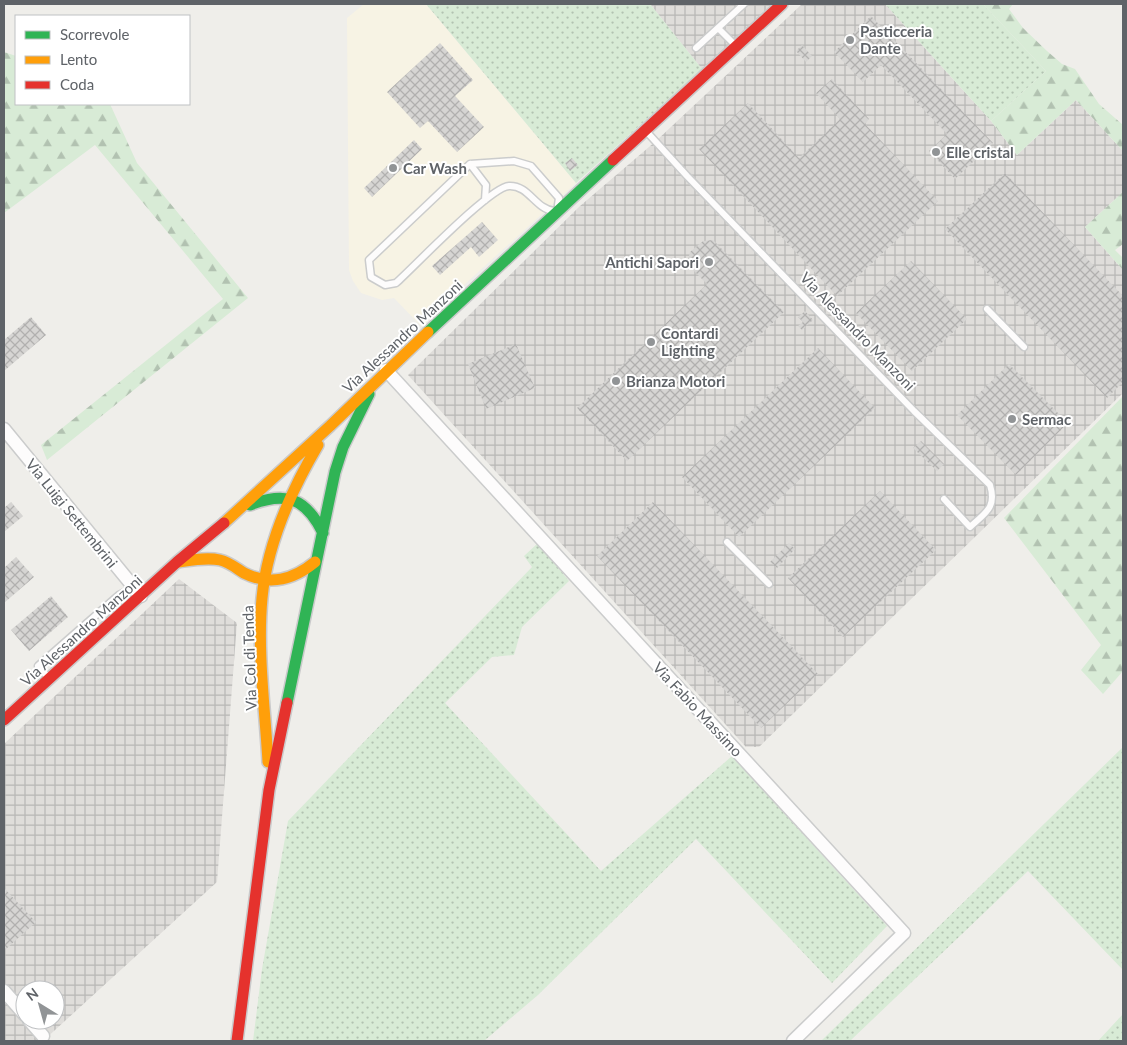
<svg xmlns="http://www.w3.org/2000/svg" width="1127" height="1045" viewBox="0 0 1127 1045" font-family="Lato,sans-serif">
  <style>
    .commercial { fill: #f7f3e4 }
    .industrial { fill: url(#industrial-grid); fill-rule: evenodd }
    .grass { fill: url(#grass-dots) }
    .forest { fill: url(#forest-firs) }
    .building { fill: url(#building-cross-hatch) }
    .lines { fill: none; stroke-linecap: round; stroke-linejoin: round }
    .lane-casing { stroke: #cbcccc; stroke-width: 9 }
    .street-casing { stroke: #cbcccc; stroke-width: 15 }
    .fast-casing { stroke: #cacacb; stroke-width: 14 }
    .slow-casing { stroke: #cacacb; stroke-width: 14 }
    .jam-casing { stroke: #cacacb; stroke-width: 14 }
    .lane { stroke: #fdfcfc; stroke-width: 6 }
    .street { stroke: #fdfcfc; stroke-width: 12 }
    .fast { stroke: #30b455; stroke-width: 11 }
    .slow { stroke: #ff9f0a; stroke-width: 11 }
    .jam { stroke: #e5322d; stroke-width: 11 }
    .poi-dot { fill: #919496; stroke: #fff; stroke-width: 2 }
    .labels { text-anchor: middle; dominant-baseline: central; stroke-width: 4; stroke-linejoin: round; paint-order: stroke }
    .poi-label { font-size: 15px; font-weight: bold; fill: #5f6368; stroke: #fff; text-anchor: start }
    .street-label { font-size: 15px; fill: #5f6368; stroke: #fff }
  </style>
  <defs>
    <pattern id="industrial-grid" width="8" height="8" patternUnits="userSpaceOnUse" patternTransform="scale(1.25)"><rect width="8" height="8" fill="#dfddda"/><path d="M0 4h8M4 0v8" fill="none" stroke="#b8b7b5"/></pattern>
    <pattern id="grass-dots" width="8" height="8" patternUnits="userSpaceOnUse" patternTransform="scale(1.25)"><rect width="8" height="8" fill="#d8ebd6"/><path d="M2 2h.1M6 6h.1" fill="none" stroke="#b2c2b1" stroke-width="1.8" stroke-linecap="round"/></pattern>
    <pattern id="forest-firs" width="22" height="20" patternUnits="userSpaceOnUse" patternTransform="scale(1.25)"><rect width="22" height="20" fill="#d8ebd6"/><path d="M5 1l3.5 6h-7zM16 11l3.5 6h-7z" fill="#b2c2b1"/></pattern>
    <pattern id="building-cross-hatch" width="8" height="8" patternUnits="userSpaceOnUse" patternTransform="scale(1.25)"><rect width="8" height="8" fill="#d6d5d3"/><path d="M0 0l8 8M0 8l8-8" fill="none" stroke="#b1b0af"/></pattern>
  </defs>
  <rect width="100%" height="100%" fill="#efeeea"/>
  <path class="commercial" d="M 364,4 L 426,4 L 576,183 L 420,325 L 394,298 L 382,300 L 361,293 L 353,281 L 349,270 L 347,18 Z"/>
  <path class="industrial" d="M 650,4 L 773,4 L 702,69 Z
    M 802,4 L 885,4 L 991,121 L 1017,155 L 1076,100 L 1123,151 L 1123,192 L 1085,227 L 1123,270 L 1123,393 L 759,747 L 746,747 L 408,375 L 580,206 L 656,141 Z
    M 179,579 L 237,623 L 217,882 L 43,1041 L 4,1041 L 4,744 ZM 25,990 L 55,990 L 55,1020 L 25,1020 Z"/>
  <path class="grass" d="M 426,4 L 650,4 L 702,69 L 576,183 Z
    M 885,4 L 983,4 L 1046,71 L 991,121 Z
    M 538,543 L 569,581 L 522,627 L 514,655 L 492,657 L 445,703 L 601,871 L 732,756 L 887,926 L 832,983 L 696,839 L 538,995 L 484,1041 L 253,1041 L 262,969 L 288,821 L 532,567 L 524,556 Z
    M 1123,747 L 1123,970 L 1028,871 L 850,1041 L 821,1041 Z
    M 1123,1014 L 1123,1041 L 1098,1041 Z"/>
  <path class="forest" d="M 983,4 L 1013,4 L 1009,9 L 1023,28 L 1047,51 L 1062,64 L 1075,69 L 1099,104 L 1123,125 L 1123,151 L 1076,100 L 1017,155 L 991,121 L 1046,71 Z
    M 4,52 L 16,56 L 16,104 L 110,104 L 137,163 L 248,298 L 47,460 L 41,445 L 223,299 L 95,145 L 4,213 Z
    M 1123,192 L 1123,244 L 1115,250 L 1123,258 L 1123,270 L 1085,227 Z
    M 1123,396 L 1123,671 L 1103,694 L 1081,670 L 1101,645 L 1004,518 Z"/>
  <path class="building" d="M 871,16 L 993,143 L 955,179 L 929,151 L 947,134 L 881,65 L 863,82 L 834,52 Z
    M 440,43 L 473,80 L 455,96 L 484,127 L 457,152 L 428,121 L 420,128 L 387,92 Z
    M 802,45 L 812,56 L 806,62 L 796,51 Z
    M 832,79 L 869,119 L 865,124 L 938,201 L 837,296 L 699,149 L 748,103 L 799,158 L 840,119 L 816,93 Z
    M 414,140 L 422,149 L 372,197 L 364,188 Z
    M 572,158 L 578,165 L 570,171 L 565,163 Z
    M 1005,173 L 1123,296 L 1123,382 L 1107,398 L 945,229 Z
    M 482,222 L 498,240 L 479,257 L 471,247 L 440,275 L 432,266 Z
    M 713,240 L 784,312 L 627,461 L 577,408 L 707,284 L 687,264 L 690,252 L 703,241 Z
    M 911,261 L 967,319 L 912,371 L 856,313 Z
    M 805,311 L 813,320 L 802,330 L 798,326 L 803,322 L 798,317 Z
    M 31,317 L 46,335 L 4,371 L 4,340 Z
    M 516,344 L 535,388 L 486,409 L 468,364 Z
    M 818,348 L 875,408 L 739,537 L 682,477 Z
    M 1009,364 L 1068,423 L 1016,475 L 957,415 Z
    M 921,441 L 944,464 L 937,471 L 913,448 Z
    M 880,491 L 936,550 L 843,637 L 788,578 Z
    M 11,502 L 23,516 L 4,532 L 4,508 Z
    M 653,502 L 818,674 L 761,728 L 597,556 Z
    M 789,543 L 795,549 L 777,568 L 770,562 Z
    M 16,557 L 34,577 L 4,603 L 4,568 Z
    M 51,596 L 68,617 L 29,651 L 11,630 Z
    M 4,888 L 36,922 L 6,949 L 4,946 Z"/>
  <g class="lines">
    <g class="lane-casing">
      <path id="lane" d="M 718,28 L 736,46
        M 696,48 L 744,4
        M 646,131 L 687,176 L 914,411 L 990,485 C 997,508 985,513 970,527 L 944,499
        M 470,164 L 514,161 L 531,166 L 559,198 L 558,205
        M 485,200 L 486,185 L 470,164 L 369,260 L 371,277 L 385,285 L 396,283 C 415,266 490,187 509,186 C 529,185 535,209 554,211
        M 987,309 L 1024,347
        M 727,542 L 769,584
        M 48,677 L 38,666 L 119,595 L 134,587"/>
    </g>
    <g class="street-casing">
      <path id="street" d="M 386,370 L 904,933 L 793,1041
        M 4,429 L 141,596
        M 4,991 L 25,1015
        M 29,1020 L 43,1036"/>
    </g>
    <g class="fast-casing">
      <path id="fast" d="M 428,332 L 613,160
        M 250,505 C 286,491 306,498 323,533
        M 287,703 L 335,472 L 343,447 L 369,394"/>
    </g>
    <g class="slow-casing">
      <path id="slow" d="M 224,523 L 330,426 L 428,332
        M 178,562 C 192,560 207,557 220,560 C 229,562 236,568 244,573 C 270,586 293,580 315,562
        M 268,762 C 265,708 257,652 262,598 C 267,544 291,491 318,445"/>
    </g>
    <g class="jam-casing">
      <path id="jam" d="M 613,160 L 782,4
        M 4,720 L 177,562 L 224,523
        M 237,1041 L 269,790 L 287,703"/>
    </g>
    <use href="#lane" class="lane"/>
    <use href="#street" class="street"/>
    <use href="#fast" class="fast"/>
    <use href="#slow" class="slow"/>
    <use href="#jam" class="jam"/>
  </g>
  <g class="poi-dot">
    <circle cx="850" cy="40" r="5"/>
    <circle cx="936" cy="152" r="5"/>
    <circle cx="393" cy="168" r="5"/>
    <circle cx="709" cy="262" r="5"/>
    <circle cx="651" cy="342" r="5"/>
    <circle cx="616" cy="381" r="5"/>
    <circle cx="1012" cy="419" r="5"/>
  </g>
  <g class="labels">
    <g class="poi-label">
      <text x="860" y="31">Pasticceria<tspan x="860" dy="17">Dante</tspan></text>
      <text x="946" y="152">Elle cristal</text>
      <text x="403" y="168">Car Wash</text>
      <text x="699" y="262" text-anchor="end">Antichi Sapori</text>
      <text x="661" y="333">Contardi<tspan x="661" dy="17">Lighting</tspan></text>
      <text x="626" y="381">Brianza Motori</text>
      <text x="1022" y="419">Sermac</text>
    </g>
    <g class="street-label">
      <text transform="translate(858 331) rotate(46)">Via Alessandro Manzoni</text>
      <text transform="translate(402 336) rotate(-43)">Via Alessandro Manzoni</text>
      <text transform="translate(72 513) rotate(51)">Via Luigi Settembrini</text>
      <text transform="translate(81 630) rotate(-42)">Via Alessandro Manzoni</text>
      <text transform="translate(249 658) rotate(-92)">Via Col di Tenda</text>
      <text transform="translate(698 709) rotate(47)">Via Fabio Massimo</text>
    </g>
  </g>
  <rect width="1127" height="1045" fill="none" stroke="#5f6368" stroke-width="10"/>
  <rect x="15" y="15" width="175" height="90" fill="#ffffff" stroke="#bfc1c3"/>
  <rect x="25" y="31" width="25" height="8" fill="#30b455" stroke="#bfc1c3"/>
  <text x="60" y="40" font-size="15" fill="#5f6368">Scorrevole</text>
  <rect x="25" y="56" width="25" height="8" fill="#ff9f0a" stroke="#bfc1c3"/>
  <text x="60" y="65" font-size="15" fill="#5f6368">Lento</text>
  <rect x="25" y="81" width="25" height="8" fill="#e5322d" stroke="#bfc1c3"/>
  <text x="60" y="90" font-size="15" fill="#5f6368">Coda</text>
  <g transform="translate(40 1005) rotate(323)"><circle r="24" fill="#ffffff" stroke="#bfc1c3"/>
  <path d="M0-4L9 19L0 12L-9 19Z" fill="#919496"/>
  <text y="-8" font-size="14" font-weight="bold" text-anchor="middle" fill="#5f6368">N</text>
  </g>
</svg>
